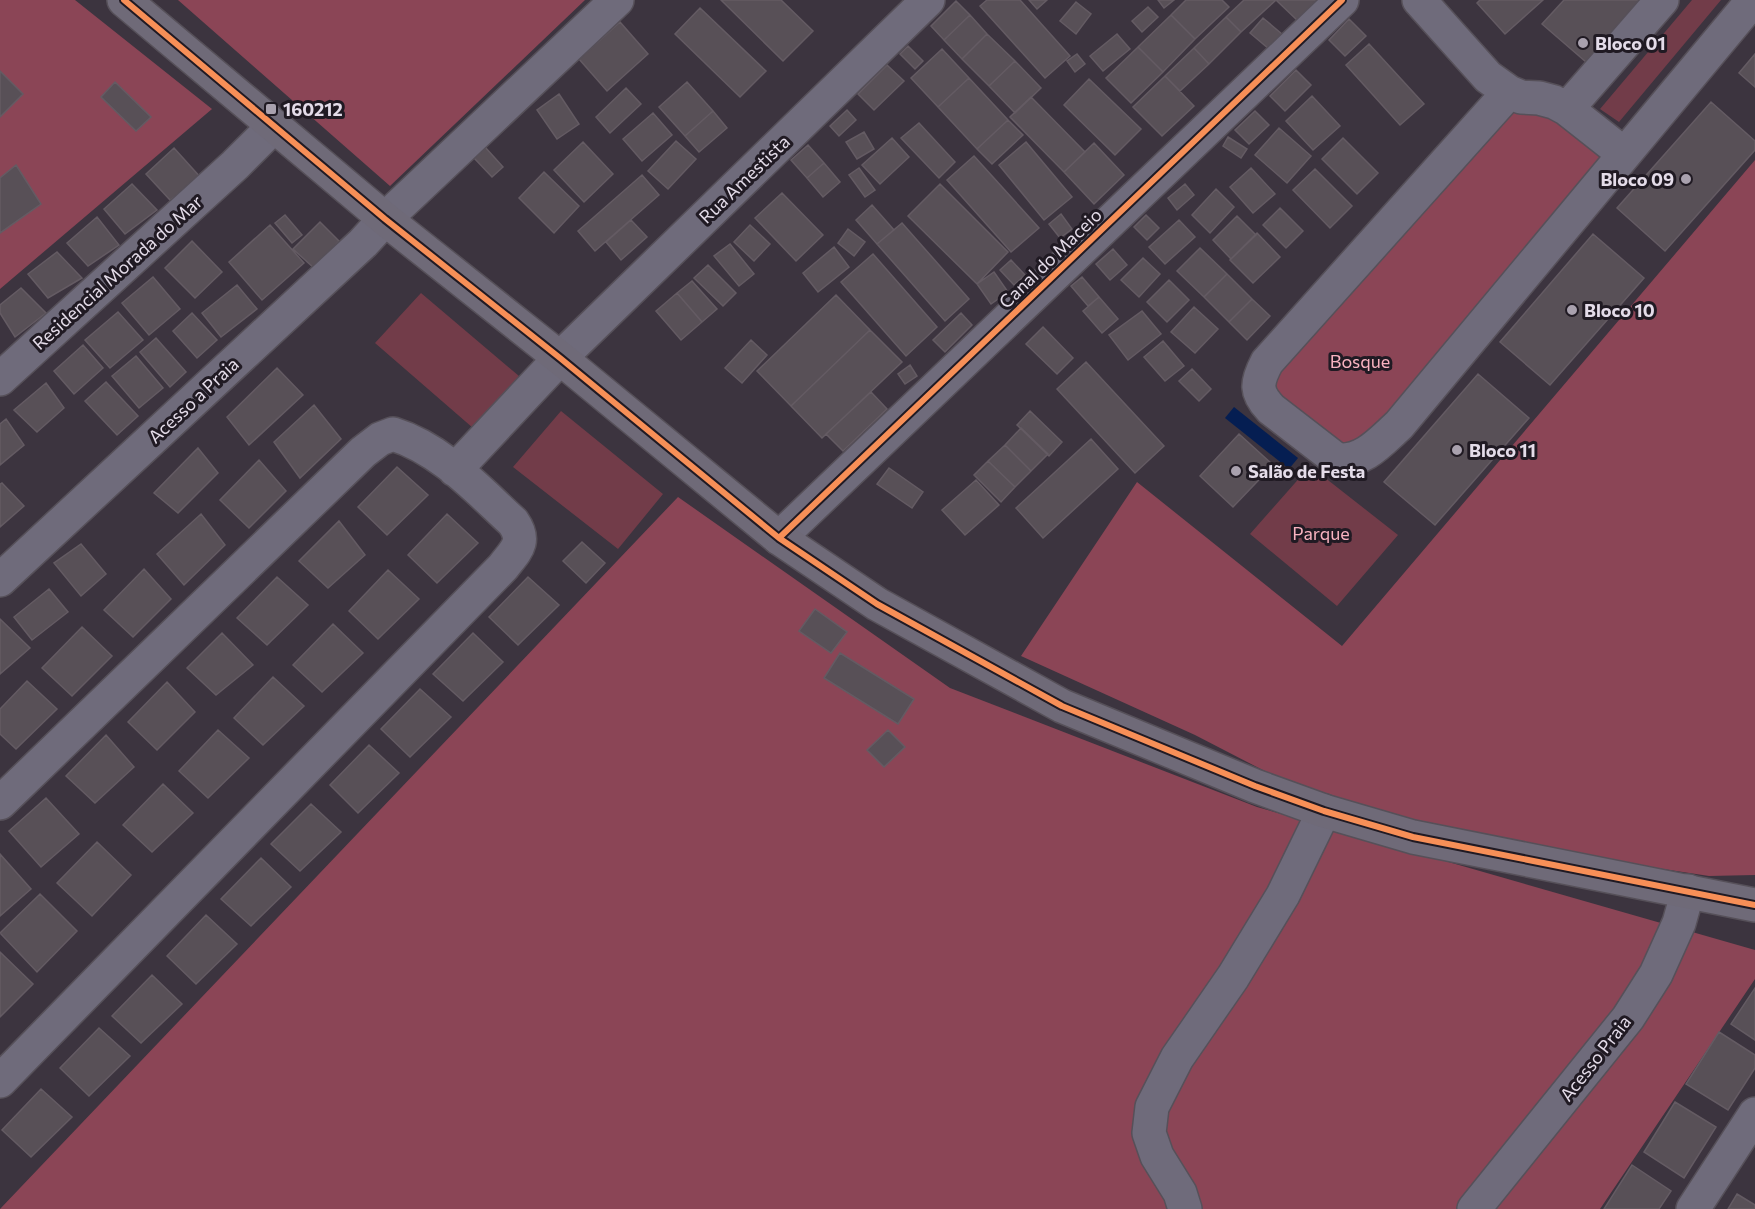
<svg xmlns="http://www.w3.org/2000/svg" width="1755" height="1209" viewBox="0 0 1755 1209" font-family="Commissioner,sans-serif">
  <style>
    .green { fill: #723c49 }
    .forest { fill: #8b4556 }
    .water { fill: #051e52 }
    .building { fill: #585057; stroke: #645b63; stroke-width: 1.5 }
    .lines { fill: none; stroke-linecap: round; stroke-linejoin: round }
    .minor-casing { stroke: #565059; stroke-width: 36 }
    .major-casing { stroke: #565059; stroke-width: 36 }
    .minor { stroke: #6f6b7b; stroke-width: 33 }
    .major { stroke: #6f6a78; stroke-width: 33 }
    .cycleway-casing { stroke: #201a23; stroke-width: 10 }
    .cycleway { stroke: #f78f57; stroke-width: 6 }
    .poi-dot { fill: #a9a1ae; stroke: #201a23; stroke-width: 2 }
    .labels { text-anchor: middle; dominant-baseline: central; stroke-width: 6; stroke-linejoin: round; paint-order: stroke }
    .poi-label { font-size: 18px; font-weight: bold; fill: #e4dce9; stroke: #201a23; text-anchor: start }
    .street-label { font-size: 18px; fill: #e4dce9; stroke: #201a23 }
    .park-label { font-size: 18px; fill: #f9b3c0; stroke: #201a23 }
  </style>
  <rect width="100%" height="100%" fill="#3c343f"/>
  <path class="green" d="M 1692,0 L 1721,0 L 1619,122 L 1600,109 Z
    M 421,293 L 519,376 L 473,428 L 375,343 Z
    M 561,411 L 663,494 L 618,549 L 513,467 Z
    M 1310,466 L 1398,535 L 1337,606 L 1250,534 Z"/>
  <path class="forest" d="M 0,0 L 75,0 L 212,109 L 0,289 Z
    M 178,0 L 585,0 L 390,186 Z
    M 1504,109 L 1552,109 L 1612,156 L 1373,439 L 1346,451 L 1271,393 L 1277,365 Z
    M 1755,160 L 1755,875 L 1709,876 L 1367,824 L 1195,735 L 1021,656 L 1137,482 L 1342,646 Z
    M 678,497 L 950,688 L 1257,807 L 1755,950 L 1755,979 L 1600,1209 L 0,1209 Z"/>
  <path class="water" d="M 1234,407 L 1298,458 L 1289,469 L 1225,418 Z"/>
  <path class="building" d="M 721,0 L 781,0 L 813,31 L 783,61 Z
    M 987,0 L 1020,0 L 1070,56 L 1045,78 L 980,6 Z
    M 1029,0 L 1047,0 L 1037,9 Z
    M 1158,0 L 1174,0 L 1164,8 Z
    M 1186,0 L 1222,0 L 1229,7 L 1195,39 L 1171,15 Z
    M 1244,0 L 1276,0 L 1241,32 L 1226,17 Z
    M 1276,0 L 1318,0 L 1318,1 L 1299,22 Z
    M 1480,0 L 1543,0 L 1505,34 L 1477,3 Z
    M 1564,0 L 1641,0 L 1586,62 L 1542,24 Z
    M 956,1 L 970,15 L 944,40 L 931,26 Z
    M 1076,2 L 1091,14 L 1076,34 L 1060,21 Z
    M 1148,7 L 1158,17 L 1142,32 L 1132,21 Z
    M 700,8 L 766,71 L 740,97 L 675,34 Z
    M 970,15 L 987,34 L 962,59 L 944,40 Z
    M 1171,15 L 1195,39 L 1163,72 L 1138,47 Z
    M 1226,17 L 1241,32 L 1209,64 L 1194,48 Z
    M 1263,18 L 1282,34 L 1269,49 L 1250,33 Z
    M 1349,19 L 1366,36 L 1345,56 L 1329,40 Z
    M 620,22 L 648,54 L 607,91 L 579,59 Z
    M 987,34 L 1015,61 L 989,86 L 962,59 Z
    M 1117,34 L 1130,49 L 1103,71 L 1090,56 Z
    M 1369,44 L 1424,104 L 1400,125 L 1346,65 Z
    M 908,46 L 923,61 L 915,69 L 900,54 Z
    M 1138,47 L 1163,72 L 1131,103 L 1106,78 Z
    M 1194,48 L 1209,64 L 1180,91 L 1165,76 Z
    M 942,49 L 969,78 L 938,107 L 911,78 Z
    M 1077,54 L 1085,64 L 1075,72 L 1067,61 Z
    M 1755,54 L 1755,87 L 1739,73 Z
    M 1015,61 L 1041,88 L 1015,113 L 989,86 Z
    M 887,65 L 904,81 L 874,110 L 858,94 Z
    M 1296,70 L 1311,85 L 1285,111 L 1270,96 Z
    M 0,71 L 23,94 L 0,117 Z
    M 1165,76 L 1194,106 L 1162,136 L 1133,107 Z
    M 969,78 L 1008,120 L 977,149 L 938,107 Z
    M 1089,79 L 1141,129 L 1115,155 L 1064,105 Z
    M 115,82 L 151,117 L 136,131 L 101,97 Z
    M 687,82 L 713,111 L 685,136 L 659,107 Z
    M 626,88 L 641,104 L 610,133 L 596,117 Z
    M 559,94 L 579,124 L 557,139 L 537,110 Z
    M 1312,96 L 1340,126 L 1313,150 L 1286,121 Z
    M 1031,97 L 1085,152 L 1064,172 L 1010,117 Z
    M 1711,102 L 1755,141 L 1755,150 L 1665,251 L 1617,208 Z
    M 847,110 L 856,120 L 839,136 L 830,126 Z
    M 713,111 L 727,128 L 699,152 L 685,136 Z
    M 1255,111 L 1269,125 L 1249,144 L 1235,130 Z
    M 653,113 L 672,135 L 642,161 L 623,139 Z
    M 1008,120 L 1023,135 L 992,164 L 977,149 Z
    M 919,123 L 955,162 L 939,178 L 901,138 Z
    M 1279,128 L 1311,156 L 1287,183 L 1255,155 Z
    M 864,132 L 874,149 L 857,159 L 846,142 Z
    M 1228,137 L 1247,149 L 1241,158 L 1223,146 Z
    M 892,138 L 909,157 L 880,184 L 862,165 Z
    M 1343,138 L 1378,173 L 1357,194 L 1322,159 Z
    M 676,141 L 696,159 L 668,189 L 648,171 Z
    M 583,142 L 613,174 L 584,202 L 554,170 Z
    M 1026,142 L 1072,197 L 1044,220 L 999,165 Z
    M 1094,143 L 1124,175 L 1094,204 L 1064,172 Z
    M 808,145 L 824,163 L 807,178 L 791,160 Z
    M 485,147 L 503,167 L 492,177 L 474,158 Z
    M 174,148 L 201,178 L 170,200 L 146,174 Z
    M 974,156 L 1039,228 L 1011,252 L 947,180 Z
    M 824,163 L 840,182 L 823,197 L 807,178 Z
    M 16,165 L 41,204 L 0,233 L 0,178 Z
    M 859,168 L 875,190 L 865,197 L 849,175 Z
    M 1251,168 L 1275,194 L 1253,213 L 1230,187 Z
    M 1315,169 L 1352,206 L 1330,228 L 1293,190 Z
    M 544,172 L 579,206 L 554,233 L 519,198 Z
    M 642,175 L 659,195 L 595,251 L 578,231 Z
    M 132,184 L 157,210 L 125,234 L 104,209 Z
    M 940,184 L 1008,252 L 977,284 L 908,216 Z
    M 1185,184 L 1194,195 L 1177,210 L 1168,198 Z
    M 1216,189 L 1234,207 L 1210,233 L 1192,215 Z
    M 782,193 L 823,235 L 796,261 L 755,218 Z
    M 872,205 L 894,230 L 877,244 L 856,220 Z
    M 1280,208 L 1303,231 L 1286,248 L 1263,225 Z
    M 1061,214 L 1072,229 L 1060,238 L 1049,224 Z
    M 285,215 L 302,235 L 292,243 L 275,223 Z
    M 1146,215 L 1159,228 L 1147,240 L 1134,227 Z
    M 1237,216 L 1256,235 L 1231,259 L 1213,240 Z
    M 97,217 L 119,245 L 88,266 L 67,243 Z
    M 631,220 L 647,237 L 621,260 L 606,242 Z
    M 1179,220 L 1195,237 L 1165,264 L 1149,247 Z
    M 320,222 L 339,241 L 315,269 L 293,249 Z
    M 902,223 L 969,299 L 945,321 L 877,244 Z
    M 270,225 L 304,263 L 262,300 L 229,262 Z
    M 750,225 L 770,244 L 754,261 L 734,242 Z
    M 848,229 L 865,242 L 854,256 L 838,243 Z
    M 1257,233 L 1280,257 L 1253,283 L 1230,260 Z
    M 1593,234 L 1644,278 L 1550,385 L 1500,342 Z
    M 192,241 L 222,272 L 195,298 L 165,268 Z
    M 730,244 L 754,274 L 739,286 L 714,256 Z
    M 834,247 L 849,267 L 818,292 L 803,273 Z
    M 1200,248 L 1227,274 L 1204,297 L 1177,271 Z
    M 1113,249 L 1127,265 L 1110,280 L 1096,264 Z
    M 57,252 L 82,278 L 48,298 L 28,274 Z
    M 873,254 L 937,327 L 906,356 L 841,282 Z
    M 1143,258 L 1160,274 L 1139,297 L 1121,280 Z
    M 1011,260 L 1025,275 L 1014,285 L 1000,270 Z
    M 708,265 L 736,293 L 723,306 L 694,278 Z
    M 994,272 L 1008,292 L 991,304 L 977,284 Z
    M 1227,274 L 1252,299 L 1229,322 L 1204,297 Z
    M 153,277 L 180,309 L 149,335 L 122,303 Z
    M 1082,277 L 1099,297 L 1088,306 L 1071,286 Z
    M 1169,280 L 1189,300 L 1167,322 L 1147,302 Z
    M 692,281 L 717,309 L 702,322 L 677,293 Z
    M 237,285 L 257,309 L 221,337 L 202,313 Z
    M 21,288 L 46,313 L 15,337 L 0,313 L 0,305 Z
    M 677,293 L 702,322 L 681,340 L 656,311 Z
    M 836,295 L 870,330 L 791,406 L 757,371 Z
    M 1099,297 L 1118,319 L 1102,333 L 1083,311 Z
    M 1252,299 L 1270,316 L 1247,340 L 1229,322 Z
    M 1194,307 L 1218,329 L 1195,353 L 1171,332 Z
    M 1142,311 L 1161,334 L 1128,360 L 1109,335 Z
    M 118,312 L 143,340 L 110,368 L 85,340 Z
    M 192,313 L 217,340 L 197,358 L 173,331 Z
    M 961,313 L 972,325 L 945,352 L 933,340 Z
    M 1043,327 L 1073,358 L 1057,374 L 1026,344 Z
    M 870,330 L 902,362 L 822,438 L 791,406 Z
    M 156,338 L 186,372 L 170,387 L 140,352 Z
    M 751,340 L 767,355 L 742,383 L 725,368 Z
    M 1163,341 L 1184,366 L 1165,381 L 1144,357 Z
    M 83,345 L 103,368 L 74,394 L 54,371 Z
    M 136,356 L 163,388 L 139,408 L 112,376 Z
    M 1086,362 L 1164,446 L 1135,473 L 1057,389 Z
    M 910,365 L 917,376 L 905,384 L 898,374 Z
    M 277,368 L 303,395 L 249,445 L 227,417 Z
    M 1192,369 L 1211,389 L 1199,401 L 1179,381 Z
    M 1478,374 L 1529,418 L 1435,525 L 1384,482 Z
    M 106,382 L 138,416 L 117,435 L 85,401 Z
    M 46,383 L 64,408 L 37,432 L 14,410 Z
    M 871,392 L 887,409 L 843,451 L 826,434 Z
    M 314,405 L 341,439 L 300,478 L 274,442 Z
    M 1030,411 L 1062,442 L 1049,456 L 1017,425 Z
    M 6,419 L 24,445 L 0,465 L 0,424 Z
    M 1021,428 L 1048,454 L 1031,471 L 1005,445 Z
    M 1239,434 L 1273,465 L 1233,507 L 1200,476 Z
    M 1091,439 L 1118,469 L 1043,538 L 1016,508 Z
    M 1005,445 L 1031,471 L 1015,487 L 988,461 Z
    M 198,448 L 218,473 L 178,513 L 154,493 Z
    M 259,460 L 286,491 L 249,528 L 220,500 Z
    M 988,461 L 1015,487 L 1001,502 L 974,475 Z
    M 397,467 L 428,495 L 387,535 L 358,507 Z
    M 889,468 L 923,492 L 912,508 L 877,484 Z
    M 976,480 L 999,505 L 965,535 L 942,510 Z
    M 2,483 L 24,506 L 0,527 L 0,484 Z
    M 201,514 L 225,545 L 184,585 L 157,554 Z
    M 447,514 L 478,543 L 437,583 L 408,555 Z
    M 339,521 L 365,555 L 328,588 L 299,561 Z
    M 582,542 L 605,563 L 586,583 L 563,561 Z
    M 81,544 L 106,574 L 81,596 L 54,563 Z
    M 144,569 L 171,599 L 133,637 L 104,610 Z
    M 388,570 L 419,599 L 378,639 L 349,611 Z
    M 277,577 L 308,605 L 267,645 L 237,618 Z
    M 528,577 L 559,605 L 518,645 L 489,617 Z
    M 49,589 L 68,612 L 32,640 L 14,617 Z
    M 815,609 L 847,632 L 831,653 L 799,631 Z
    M 0,619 L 30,648 L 0,674 Z
    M 333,624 L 363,653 L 322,692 L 293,665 Z
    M 82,627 L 112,656 L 72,696 L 42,668 Z
    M 222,633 L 253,665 L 216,695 L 187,668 Z
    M 473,633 L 503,662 L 463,701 L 433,674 Z
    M 840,653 L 914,699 L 898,724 L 824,678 Z
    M 273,677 L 304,706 L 263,745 L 234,718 Z
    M 27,681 L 57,709 L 16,749 L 0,734 L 0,709 Z
    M 167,682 L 195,712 L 157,750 L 128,722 Z
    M 420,689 L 451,717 L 410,757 L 381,729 Z
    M 218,730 L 249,758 L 208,798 L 179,771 Z
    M 888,730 L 905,747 L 884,767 L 867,750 Z
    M 106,735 L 134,767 L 95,803 L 66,776 Z
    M 369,745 L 399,773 L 358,813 L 330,785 Z
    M 163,784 L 193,813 L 152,852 L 123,825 Z
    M 46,798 L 79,834 L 41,867 L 9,831 Z
    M 311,804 L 341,832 L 300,871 L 271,844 Z
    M 97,842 L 131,875 L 92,916 L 57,883 Z
    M 0,854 L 31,889 L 0,916 Z
    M 261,858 L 291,887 L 251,926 L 221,899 Z
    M 40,894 L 77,931 L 37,972 L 0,933 Z
    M 206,915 L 237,944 L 196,984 L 167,956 Z
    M 0,952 L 33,984 L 0,1017 Z
    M 152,975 L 182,1004 L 141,1043 L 112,1016 Z
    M 1755,988 L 1755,1040 L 1731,1024 Z
    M 99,1028 L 130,1056 L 89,1096 L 60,1068 Z
    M 1719,1032 L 1755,1055 L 1755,1068 L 1728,1110 L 1686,1084 Z
    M 41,1089 L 72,1117 L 31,1157 L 2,1130 Z
    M 1675,1102 L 1716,1127 L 1684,1178 L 1644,1152 Z
    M 1632,1165 L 1671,1191 L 1659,1209 L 1604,1209 Z
    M 1737,1194 L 1755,1205 L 1755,1209 L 1728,1209 Z"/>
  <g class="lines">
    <g class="minor-casing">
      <path id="minor" d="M 1419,0 L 1488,77 L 1509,92 L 1521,97 L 1539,98 L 1554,102 L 1567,109 L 1624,154
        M 1509,92 L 1267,362 C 1256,383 1255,392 1271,409 L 1337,460 C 1364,462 1380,442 1399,425 L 1753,0
        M 1567,109 L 1662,0
        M 0,379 L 235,165 L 273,127
        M 455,470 L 560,358 L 928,0
        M 779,538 L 1342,0
        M 0,580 L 363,243 L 385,219 L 617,0
        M 0,803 L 363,452 L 380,439 L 393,434 C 441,449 477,489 513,522 C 527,542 516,550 503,567 L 0,1081
        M 1185,1209 L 1180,1193 L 1157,1156 L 1149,1133 L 1152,1107 L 1177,1058 L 1233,977 L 1283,895 L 1324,811
        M 1474,1209 L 1628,1018 L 1656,974 L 1679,923 L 1688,891
        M 1693,1209 L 1755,1114"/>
    </g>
    <g class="major-casing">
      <path id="major" d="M 124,0 L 385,219 L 560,358 L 779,538 L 877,604 L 1062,706 L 1255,786 L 1324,811 L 1413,837 L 1755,905"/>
    </g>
    <use href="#minor" class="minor"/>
    <use href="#major" class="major"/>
    <g class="cycleway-casing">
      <path id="cycleway" d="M 124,0 L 385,219 L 560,358 L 779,538 L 877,604 L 1062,706 L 1255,786 L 1324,811 L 1413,837 L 1755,905
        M 779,538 L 1342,0"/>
    </g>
    <use href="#cycleway" class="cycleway"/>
  </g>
  <g class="poi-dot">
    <circle cx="1583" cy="43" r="6"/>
    <rect x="265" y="103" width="12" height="12" rx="3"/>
    <circle cx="1686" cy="179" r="6"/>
    <circle cx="1572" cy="310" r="6"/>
    <circle cx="1457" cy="450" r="6"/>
    <circle cx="1236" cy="471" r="6"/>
  </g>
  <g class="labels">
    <g class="poi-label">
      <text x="1595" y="43">Bloco 01</text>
      <text x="283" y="109">160212</text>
      <text x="1674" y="179" text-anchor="end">Bloco 09</text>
      <text x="1584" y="310">Bloco 10</text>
      <text x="1469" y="450">Bloco 11</text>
      <text x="1248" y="471">Salão de Festa</text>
    </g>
    <g class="street-label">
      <text transform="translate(744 179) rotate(-44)">Rua Amestista</text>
      <text transform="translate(1050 258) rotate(-44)">Canal do Maceio</text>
      <text transform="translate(117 272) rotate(-42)">Residencial Morada do Mar</text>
      <text transform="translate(193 400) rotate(-43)">Acesso a Praia</text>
      <text transform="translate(1595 1058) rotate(-52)">Acesso Praia</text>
    </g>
    <g class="park-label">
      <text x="1360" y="361">Bosque</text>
      <text x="1321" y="533">Parque</text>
    </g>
  </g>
</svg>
